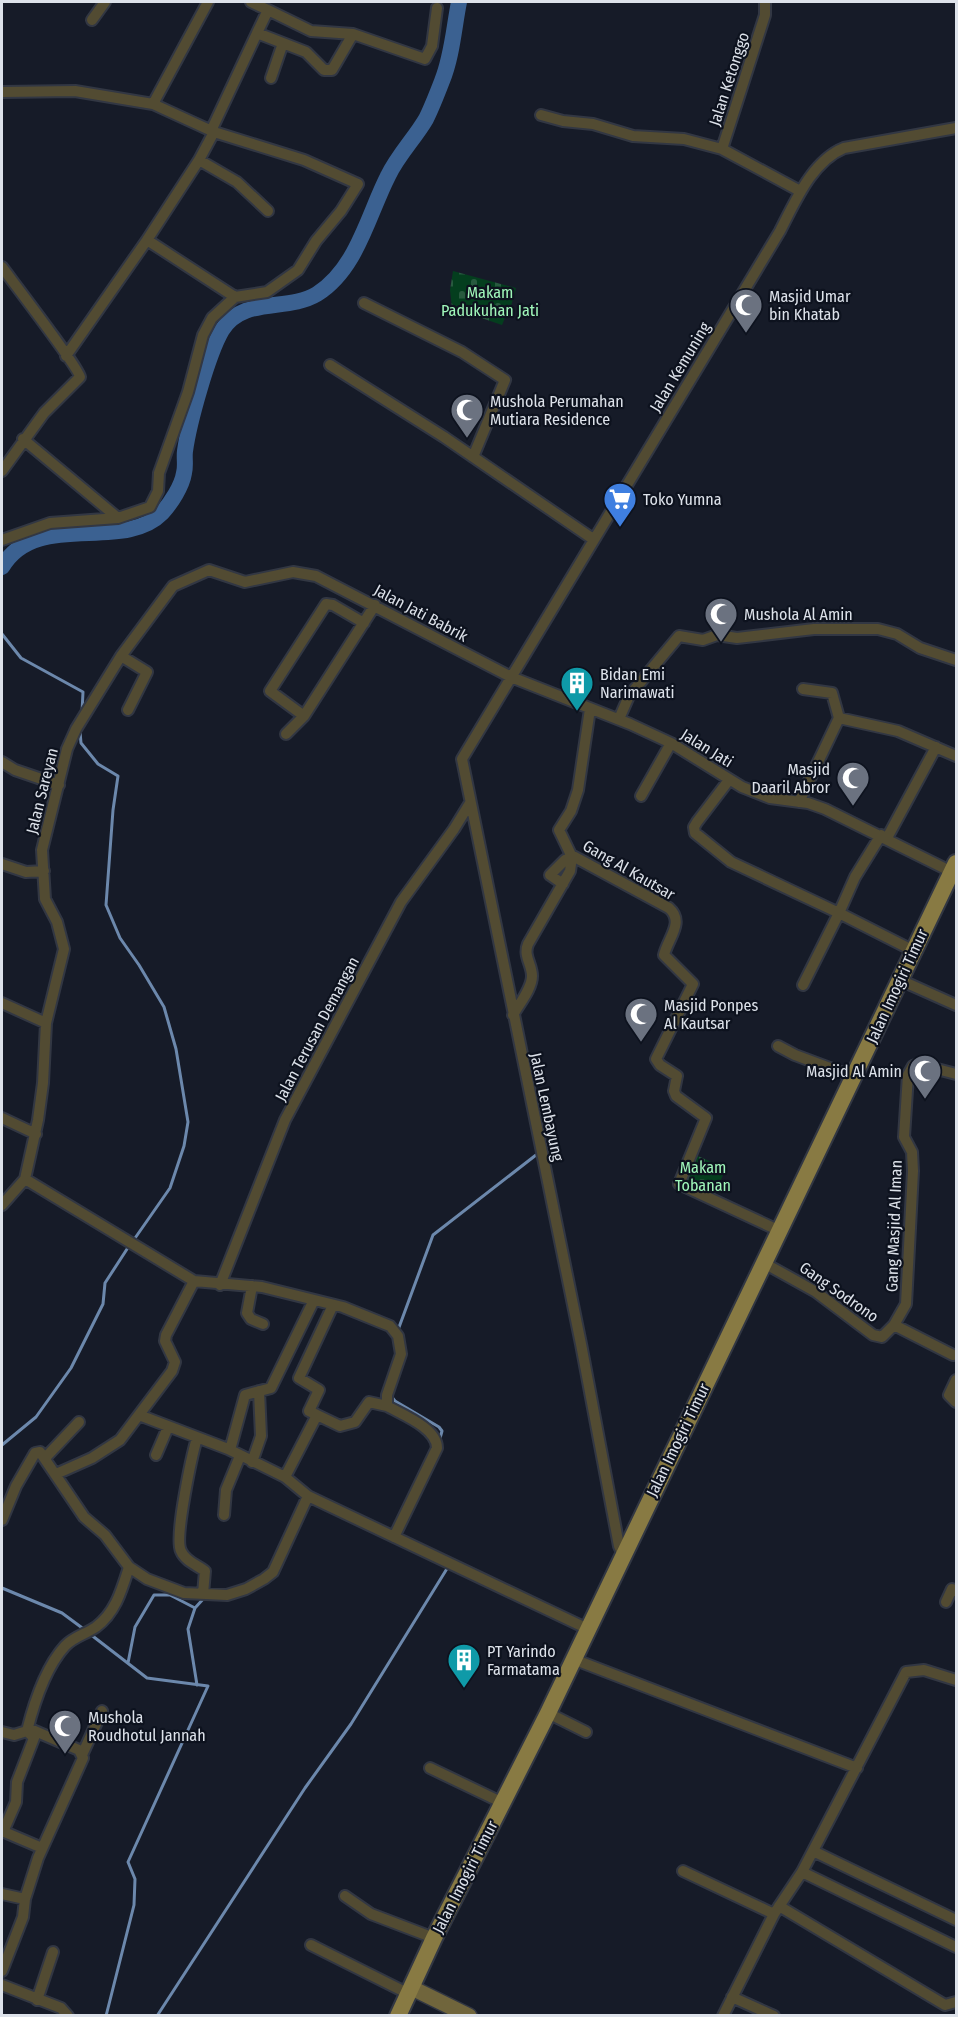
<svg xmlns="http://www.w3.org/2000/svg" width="958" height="2017" viewBox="0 0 958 2017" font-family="'Fira Sans Condensed',sans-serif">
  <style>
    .cemetery { fill: url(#cemetery-stones) }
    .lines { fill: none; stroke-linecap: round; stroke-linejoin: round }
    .stream { stroke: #6c88ac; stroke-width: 3 }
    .river { stroke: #3b6191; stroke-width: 16 }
    .street-casing { stroke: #323743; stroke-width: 14 }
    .secondary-casing { stroke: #323743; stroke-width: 18 }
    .primary-casing { stroke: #323743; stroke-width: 20 }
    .street { stroke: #524b32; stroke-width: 10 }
    .secondary { stroke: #70653c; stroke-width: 15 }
    .primary { stroke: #887a43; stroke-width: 16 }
    .labels { text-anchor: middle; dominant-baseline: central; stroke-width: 4.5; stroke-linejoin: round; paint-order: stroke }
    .street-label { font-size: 16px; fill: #dde2ea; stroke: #0d121e }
    .park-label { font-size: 16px; fill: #a0f7ba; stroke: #0d121e }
    .poi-label { font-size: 16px; fill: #dde2ea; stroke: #0d121e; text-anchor: start }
  </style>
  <defs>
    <pattern id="cemetery-stones" width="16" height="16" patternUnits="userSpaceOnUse" patternTransform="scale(1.5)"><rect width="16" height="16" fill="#043e1e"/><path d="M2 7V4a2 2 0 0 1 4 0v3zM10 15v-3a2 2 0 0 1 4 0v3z" fill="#285a3f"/></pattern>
  </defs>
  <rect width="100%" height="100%" fill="#161b28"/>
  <path class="cemetery" d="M 453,271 L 516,288 L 511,306 L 513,307 L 512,314 L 507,313 L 502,325 L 452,308 L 450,290 Z
    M 693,1154 L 726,1168 L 713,1198 L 681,1179 Z"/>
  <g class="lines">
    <path class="stream" d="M 2,634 L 21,658 L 83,692 L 82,712
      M 80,731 L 81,743 L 98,764 L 118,776 L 113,810 L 106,905 L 120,938 L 139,965 L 164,1007 L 176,1049 L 188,1122 L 184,1146 L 170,1188 L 133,1241
      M 398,1330 L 433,1235 L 536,1155
      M 391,1396 L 395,1401 L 439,1427 L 442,1431 L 439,1442
      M 2,1445 L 36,1417 L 71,1368 L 103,1304 L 105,1283 L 129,1246
      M 2,1588 L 62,1613 L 85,1630
      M 195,1608 L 188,1629 L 197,1685
      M 90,1634 L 147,1678 L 208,1686 L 128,1862 L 135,1879 L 134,1905 L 106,2016
      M 128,1663 L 135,1627 L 154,1595 L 170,1595 L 195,1608 L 205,1597
      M 157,2016 L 305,1788 L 351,1724 L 448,1567"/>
    <path class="river" d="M 2,567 C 36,509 123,553 162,513 C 171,503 182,486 184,473 C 186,466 184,458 185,451 C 189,422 208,354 222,330 C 243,296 287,312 317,294 C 357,269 368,215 388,176 C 398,155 415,138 426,119 C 432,107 437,94 442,81 C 452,57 454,27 459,2"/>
    <g class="street-casing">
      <path id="street" d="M 251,2 L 268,10 L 257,33 L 306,52 L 324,70 L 332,70 L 353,34
        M 765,2 L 765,15 L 722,149 L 800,191
        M 268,10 L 311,31 L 353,34 L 425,59 L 432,46 L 437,8
        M 92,20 L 105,2
        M 271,78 L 283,43
        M 2,92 L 75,91 L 153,104 L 214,132 L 304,160 L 358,184 L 341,211 L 316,241 L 298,270 L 267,292 L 235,297 L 212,318 L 203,335 L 188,392 L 159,473 L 158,491 L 150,507 L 118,518 L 50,523 L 2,540
        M 153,104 L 208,2
        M 541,115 L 563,121 L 593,124 L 633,136 L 684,139 L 722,149
        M 211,131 L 257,33
        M 214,132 L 199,160 L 237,182 L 268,211
        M 199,160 L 147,240 L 235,297
        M 2,267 C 13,282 79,368 80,377 L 44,413 L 2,471
        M 364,303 L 462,352 L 505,380 L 473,457
        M 66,356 L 147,240
        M 330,365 L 444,437 L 593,539
        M 23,439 L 118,518
        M 121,656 L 147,672 L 128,710
        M 590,709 L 578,790 L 571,811 L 559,830 L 571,855 L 669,908 C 685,922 668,938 664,955 L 693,984 L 656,1059 L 660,1065 L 677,1076 L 674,1091 L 676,1096 L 706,1118 L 679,1184 L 780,1231
        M 304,716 L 270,691 L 326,604 L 333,605 L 364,623
        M 839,718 L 898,731 L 956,756
        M 619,719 L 629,696 L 679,636 L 703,640 L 717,635 L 737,638 L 814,629 L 878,629 L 897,634 L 920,648 L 956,660
        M 286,734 L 304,716 L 375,605
        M 2,762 L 15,770 L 59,785
        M 729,780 L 697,822 L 694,827 L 695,833 L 731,862 L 839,913 L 803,985
        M 641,796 L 671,743
        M 799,802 L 839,718 L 832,693 L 803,689
        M 881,835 L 855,877 L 839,913 L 914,951
        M 887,838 L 936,747
        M 2,864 L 26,872 L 44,871
        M 900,980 L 956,1005
        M 2,1003 L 46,1023
        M 513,1015 C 519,1004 532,989 532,976 C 532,964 523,956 528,944 L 570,871 L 571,864 L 565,860 L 550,875 L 563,884
        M 778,1046 L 795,1055 L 854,1077
        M 2,1118 L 36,1134
        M 25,1179 L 194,1281 L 262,1287 L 343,1307 L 390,1326 L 398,1336 L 401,1354 L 387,1395 L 387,1406 C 403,1415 437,1428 437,1448 L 394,1537
        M 2,1205 L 25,1179 L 38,1120 L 43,1083 L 46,1023 L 64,949 L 57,922 L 45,899 L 42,850 L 67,749 L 76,729 L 121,656 L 173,586 L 209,570 L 245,582 L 293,572 L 316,576 L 511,677 L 630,724 L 671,743 L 742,787 L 770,798 L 808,803 L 825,809 L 952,872
        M 764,1263 L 816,1292 L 873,1335 L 882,1337 L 894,1325 L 906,1304 L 913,1171 L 912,1152 L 904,1137 L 908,1075 L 913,1066 L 918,1064 L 956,1074
        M 220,1285 L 285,1120 L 401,902 L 454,829 L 470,803
        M 252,1286 L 247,1313 L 251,1319 L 263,1324
        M 894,1325 L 953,1355
        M 956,1380 L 949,1395 L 956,1402
        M 139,1415 L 228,1449 L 285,1477
        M 317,1415 L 309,1411 L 319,1390 L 299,1378 L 333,1305
        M 197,1438 C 192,1455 174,1538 181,1551 C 185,1561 197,1565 205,1571 L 203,1594
        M 230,1450 L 245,1395 L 271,1388 L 314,1300
        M 156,1455 L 168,1427
        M 46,1457 L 79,1422
        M 252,1462 L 261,1436 L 259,1391
        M 56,1474 L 92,1458 L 120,1440 L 172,1371 L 175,1362 L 165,1341 L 166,1335 L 194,1281
        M 308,1496 L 285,1477 L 317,1415 L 340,1426 L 355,1422 L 369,1402 L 387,1406
        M 224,1515 L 226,1490 L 240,1456
        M 2,1520 L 16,1486 L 35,1453 L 40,1452 L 84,1517 L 105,1535 L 129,1567 L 147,1579 L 184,1593 L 227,1595 L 246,1589 L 264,1579 L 273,1572 L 308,1496 L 588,1629
        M 623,1555 L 619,1546 L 581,1344 L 462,759 L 780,231 C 795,202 812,161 844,148 L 956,128
        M 946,1602 L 952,1589 L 956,1591
        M 573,1659 L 857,1768
        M 548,1713 L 586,1732
        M 2,1732 L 14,1735 L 27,1731 C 34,1703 45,1668 65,1646 C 73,1637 86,1634 96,1627 C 116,1612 122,1589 129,1567
        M 82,1755 L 102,1711
        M 430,1768 L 503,1803
        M 2,1831 L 42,1848
        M 3,1832 L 16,1802 L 17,1782 L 34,1738 L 27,1731
        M 813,1851 L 956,1920
        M 683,1871 L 774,1914
        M 802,1872 L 956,1947
        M 2,1894 L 25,1899
        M 345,1896 L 371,1914 L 434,1938
        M 779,1906 L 945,2005 L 956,2002
        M 311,1945 L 409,1994
        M 2,1971 L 23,1917 L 25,1899 L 38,1858 L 83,1758 L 79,1750 L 28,1728
        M 2,1985 L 61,2008 L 68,2016
        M 732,1997 L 774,2016
        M 37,2000 L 53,1952
        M 723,2016 L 774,1914 L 802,1872 L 906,1672 L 924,1670 L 956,1680"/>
    </g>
    <g class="secondary-casing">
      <path id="secondary" d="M 412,1988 L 469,2016"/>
    </g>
    <g class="primary-casing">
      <path id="primary" d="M 398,2016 L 434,1938 L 548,1713 L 956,863"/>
    </g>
    <use href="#street" class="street"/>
    <use href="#secondary" class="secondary"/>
    <use href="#primary" class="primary"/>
  </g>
  <defs>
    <g id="mosque-pin" transform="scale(1.725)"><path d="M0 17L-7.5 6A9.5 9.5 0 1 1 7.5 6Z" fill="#6b7280" stroke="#0d121e"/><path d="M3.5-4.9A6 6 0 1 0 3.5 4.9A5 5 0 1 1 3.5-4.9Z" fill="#fff"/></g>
    <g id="supermarket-pin" transform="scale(1.725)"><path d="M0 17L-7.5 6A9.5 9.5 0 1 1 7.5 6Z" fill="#3f7fe0" stroke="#0d121e"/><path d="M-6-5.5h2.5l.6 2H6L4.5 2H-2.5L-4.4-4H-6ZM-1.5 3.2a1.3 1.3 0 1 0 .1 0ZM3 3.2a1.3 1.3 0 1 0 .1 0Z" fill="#fff"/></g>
    <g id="building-pin" transform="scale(1.725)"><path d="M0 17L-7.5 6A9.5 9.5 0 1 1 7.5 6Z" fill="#0f9aa8" stroke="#0d121e"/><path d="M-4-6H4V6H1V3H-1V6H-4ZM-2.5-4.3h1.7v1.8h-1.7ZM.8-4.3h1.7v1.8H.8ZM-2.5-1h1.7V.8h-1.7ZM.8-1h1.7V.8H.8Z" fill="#fff"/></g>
  </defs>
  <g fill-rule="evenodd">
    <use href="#mosque-pin" x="746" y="305"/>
    <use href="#mosque-pin" x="467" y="410"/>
    <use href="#supermarket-pin" x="620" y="499"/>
    <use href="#mosque-pin" x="721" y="614"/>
    <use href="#building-pin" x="577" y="683"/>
    <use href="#mosque-pin" x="853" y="778"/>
    <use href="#mosque-pin" x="641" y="1014"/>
    <use href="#mosque-pin" x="925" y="1071"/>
    <use href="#building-pin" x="464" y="1660"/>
    <use href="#mosque-pin" x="65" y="1726"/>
  </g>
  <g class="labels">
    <g class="street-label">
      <text transform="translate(729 79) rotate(-72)">Jalan Ketonggo</text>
      <text transform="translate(680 367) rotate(-59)">Jalan Kemuning</text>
      <text transform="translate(421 613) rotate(28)">Jalan Jati Babrik</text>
      <text transform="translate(707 748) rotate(32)">Jalan Jati</text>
      <text transform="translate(42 791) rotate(-76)">Jalan Sareyan</text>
      <text transform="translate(629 870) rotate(30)">Gang Al Kautsar</text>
      <text transform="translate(897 986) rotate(-65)">Jalan Imogiri Timur</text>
      <text transform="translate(317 1029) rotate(-62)">Jalan Terusan Demangan</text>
      <text transform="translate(547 1107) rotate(78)">Jalan Lembayung</text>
      <text transform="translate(894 1226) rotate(-88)">Gang Masjid Al Iman</text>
      <text transform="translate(839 1292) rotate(35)">Gang Sodrono</text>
      <text transform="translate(678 1440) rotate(-64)">Jalan Imogiri Timur</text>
      <text transform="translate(465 1877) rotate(-63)">Jalan Imogiri Timur</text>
    </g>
    <g class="park-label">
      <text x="490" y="292">Makam<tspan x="490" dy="18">Padukuhan Jati</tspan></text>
      <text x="703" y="1167">Makam<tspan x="703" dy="18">Tobanan</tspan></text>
    </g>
    <g class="poi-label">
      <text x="769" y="296">Masjid Umar<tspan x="769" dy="18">bin Khatab</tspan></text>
      <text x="490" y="401">Mushola Perumahan<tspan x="490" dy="18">Mutiara Residence</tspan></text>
      <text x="643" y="499">Toko Yumna</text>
      <text x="744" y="614">Mushola Al Amin</text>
      <text x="600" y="674">Bidan Emi<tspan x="600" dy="18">Narimawati</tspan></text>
      <text x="830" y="769" text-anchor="end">Masjid<tspan x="830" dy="18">Daaril Abror</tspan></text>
      <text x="664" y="1005">Masjid Ponpes<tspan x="664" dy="18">Al Kautsar</tspan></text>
      <text x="902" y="1071" text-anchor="end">Masjid Al Amin</text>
      <text x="487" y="1651">PT Yarindo<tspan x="487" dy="18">Farmatama</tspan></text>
      <text x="88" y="1717">Mushola<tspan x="88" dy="18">Roudhotul Jannah</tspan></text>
    </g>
  </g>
  <rect width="958" height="2017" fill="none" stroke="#dde2ea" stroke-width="6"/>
</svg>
